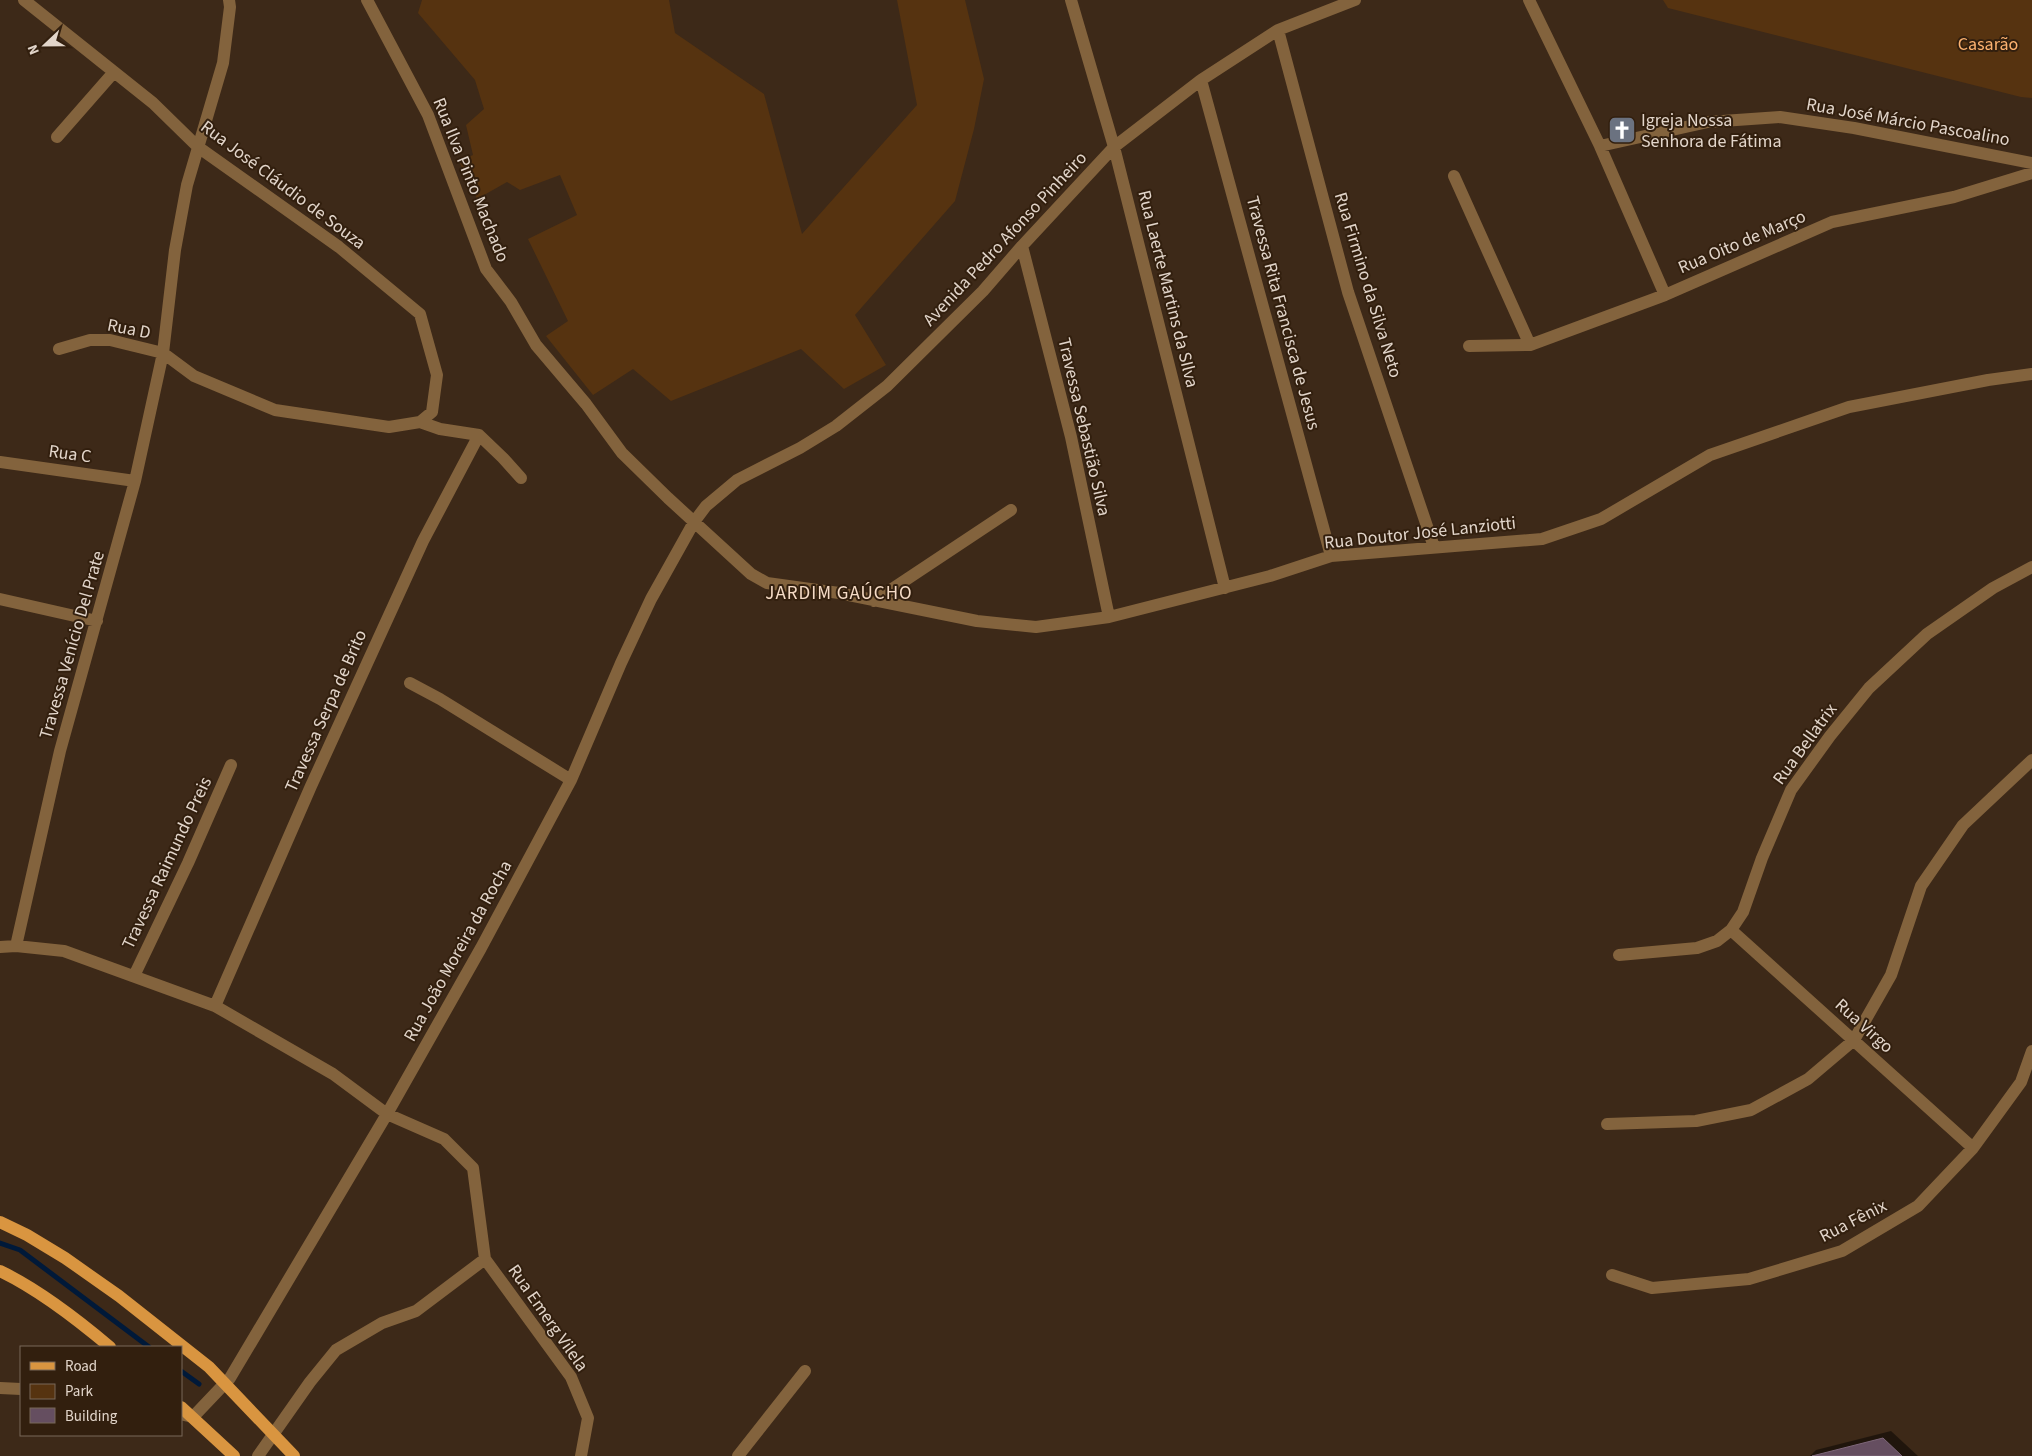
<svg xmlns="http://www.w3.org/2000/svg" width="2032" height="1456" viewBox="0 0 2032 1456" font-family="'Source Sans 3',sans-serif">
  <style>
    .green { fill: #563310 }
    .shadow { fill: #0007 }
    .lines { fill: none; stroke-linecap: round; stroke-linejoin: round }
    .stream { stroke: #001939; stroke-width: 5 }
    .building { fill: #654e60; stroke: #7e6779 }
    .minor { stroke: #83633d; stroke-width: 12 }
    .major { stroke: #d99540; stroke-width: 12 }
    .labels { text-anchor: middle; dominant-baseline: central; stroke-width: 4; stroke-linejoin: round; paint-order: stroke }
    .park-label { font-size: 18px; fill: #fdb270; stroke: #321f0e }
    .poi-label { font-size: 18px; fill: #e2d5ca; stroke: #321f0e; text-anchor: start }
    .street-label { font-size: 18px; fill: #e2d5ca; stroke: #321f0e }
    .neighbourhood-label { font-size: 19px; letter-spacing: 1px; fill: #f5dbc6; stroke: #321f0e }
  </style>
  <rect width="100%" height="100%" fill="#3d2918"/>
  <path class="green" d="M 422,0 L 669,0 L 675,33 L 764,94 L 802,234 L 917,105 L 897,0 L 965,0 L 984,79 L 974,129 L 955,201 L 855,315 L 886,365 L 844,389 L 801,349 L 671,401 L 633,369 L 593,395 L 546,336 L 568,321 L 528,239 L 577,215 L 560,175 L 520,190 L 507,182 L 477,199 L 459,161 L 473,155 L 466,125 L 484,109 L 475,80 L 418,13 Z
    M 1663,0 L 2032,0 L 2032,98 L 2021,97 L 1668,8 Z"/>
  <path class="shadow" d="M 1891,1431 L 1918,1456 L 1810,1456 L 1816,1450 Z"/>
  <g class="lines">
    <path class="stream" d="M 0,1243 L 20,1250 L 149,1347
      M 181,1371 L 199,1384"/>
  </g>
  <path class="building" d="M 1883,1438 L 1902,1456 L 1812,1456 Z"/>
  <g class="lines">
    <path class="minor" d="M 24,0 L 153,103 L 198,147 L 339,247 L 420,314 L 437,375 L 432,412 L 420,422 L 389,427 L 275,410 L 194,376 L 163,353 L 110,340 L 90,340 L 59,349
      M 367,0 L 428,115 L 486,269 L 511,302 L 536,345 L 586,404 L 622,453 L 668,498 L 751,574 L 767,583 L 839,593 L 977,621 L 1036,627 L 1109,617 L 1270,576 L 1331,556 L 1542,539 L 1601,519 L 1710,455 L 1849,407 L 1988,380 L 2032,374
      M 1071,0 L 1114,147 L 1225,588
      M 1529,0 L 1600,146 L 1665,295
      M 1278,30 L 1348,292 L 1434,547
      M 1201,80 L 1331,556
      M 57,137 L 114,72
      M 1600,146 L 1708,122 L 1780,117 L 1854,128 L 2032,163
      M 1454,176 L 1530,345
      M 1022,246 L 1071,437 L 1109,617
      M 1469,346 L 1530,345 L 1665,295 L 1832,222 L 1954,197 L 2032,173
      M 420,422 L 440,429 L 479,435
      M 479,435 L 503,458 L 521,478
      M 0,462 L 135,481
      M 0,599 L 97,621
      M 874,601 L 1011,510
      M 410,683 L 440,699 L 571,780
      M 1731,930 L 1973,1148
      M 16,946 L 60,751 L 135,481 L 163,353 L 175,250 L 187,185 L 223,63 L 230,7 L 229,0
      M 0,947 L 16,946 L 64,951 L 215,1006 L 333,1074 L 387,1114 L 444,1139 L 473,1168 L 485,1259 L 571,1377 L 588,1418 L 581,1456
      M 1619,955 L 1697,948 L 1717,941 L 1731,930 L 1743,912 L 1762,858 L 1791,790 L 1830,736 L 1869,688 L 1927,634 L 1993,588 L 2032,567
      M 134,976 L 188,863 L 231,765
      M 215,1006 L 311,786 L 423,541 L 479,435
      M 1607,1124 L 1696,1121 L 1751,1110 L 1808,1079 L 1854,1040 L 1891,975 L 1921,886 L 1963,825 L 2032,760
      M 1612,1275 L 1652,1288 L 1749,1279 L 1842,1251 L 1918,1206 L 1973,1148 L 2021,1082 L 2032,1051
      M 0,1388 L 21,1389
      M 184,1415 L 193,1417 L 230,1378 L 387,1114 L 481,948 L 571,780 L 621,663 L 651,599 L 694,522 L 706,506 L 737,480 L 800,448 L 836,426 L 887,386 L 983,291 L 1022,246 L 1114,147 L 1201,80 L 1278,30 L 1355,0
      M 258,1456 L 310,1382 L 336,1350 L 382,1323 L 416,1311 L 485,1259
      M 738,1456 L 805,1371"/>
    <path class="major" d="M 0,1222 L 27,1235 L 65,1258 L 119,1296 L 209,1367 L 294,1456
      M 0,1271 C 38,1289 78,1320 110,1347
      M 181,1407 L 234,1456"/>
  </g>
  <defs>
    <g id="church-square" transform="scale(1.4375)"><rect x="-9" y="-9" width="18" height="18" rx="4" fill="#6b7280" stroke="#321f0e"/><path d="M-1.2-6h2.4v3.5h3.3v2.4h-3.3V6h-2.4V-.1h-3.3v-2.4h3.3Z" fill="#fff"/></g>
  </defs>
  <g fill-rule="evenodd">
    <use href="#church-square" x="1622" y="130"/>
  </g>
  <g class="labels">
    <g class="park-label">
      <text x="1988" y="44">Casarão</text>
    </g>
    <g class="poi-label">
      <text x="1641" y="120">Igreja Nossa<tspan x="1641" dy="21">Senhora de Fátima</tspan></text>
    </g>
    <g class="street-label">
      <text transform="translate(1908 122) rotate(10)">Rua José Márcio Pascoalino</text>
      <text transform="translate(471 180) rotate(68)">Rua Ilva Pinto Machado</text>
      <text transform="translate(283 185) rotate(37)">Rua José Cláudio de Souza</text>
      <text transform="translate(1005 239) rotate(-47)">Avenida Pedro Afonso Pinheiro</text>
      <text transform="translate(1742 242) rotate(-23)">Rua Oito de Março</text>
      <text transform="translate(1368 285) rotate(73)">Rua Firmino da Silva Neto</text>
      <text transform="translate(1168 289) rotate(76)">Rua Laerte Martins da SIlva</text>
      <text transform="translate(1283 313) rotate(75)">Travessa Rita Francisca de Jesus</text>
      <text transform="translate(129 329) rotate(11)">Rua D</text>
      <text transform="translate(1084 427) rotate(77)">Travessa Sebastião Silva</text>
      <text transform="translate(70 454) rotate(8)">Rua C</text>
      <text transform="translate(1420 533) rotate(-6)">Rua Doutor José Lanziotti</text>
      <text transform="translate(72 645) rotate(-74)">Travessa Venício Del Prate</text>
      <text transform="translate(326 711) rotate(-66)">Travessa Serpa de Brito</text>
      <text transform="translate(1805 744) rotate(-54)">Rua Bellatrix</text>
      <text transform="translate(167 863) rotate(-65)">Travessa Raimundo Preis</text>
      <text transform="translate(458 951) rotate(-61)">Rua João Moreira da Rocha</text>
      <text transform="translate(1864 1026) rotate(42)">Rua Virgo</text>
      <text transform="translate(1853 1221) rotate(-27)">Rua Fênix</text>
      <text transform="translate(548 1318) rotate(55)">Rua Emerg Vilela</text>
    </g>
    <g class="neighbourhood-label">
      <text x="839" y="593">JARDIM GAÚCHO</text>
    </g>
  </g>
  <rect x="20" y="1346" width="162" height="90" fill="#321f0e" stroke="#786859"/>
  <rect x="30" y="1362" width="25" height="8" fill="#d99540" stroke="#786859"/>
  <text x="65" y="1371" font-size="15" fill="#e2d5ca">Road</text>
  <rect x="30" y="1384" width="25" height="15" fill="#563310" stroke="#786859"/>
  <text x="65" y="1396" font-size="15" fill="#e2d5ca">Park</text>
  <rect x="30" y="1408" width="25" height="15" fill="#654e60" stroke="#786859"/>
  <text x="65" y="1421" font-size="15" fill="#e2d5ca">Building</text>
  <g transform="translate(45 45) rotate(248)" stroke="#321f0e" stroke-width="4" paint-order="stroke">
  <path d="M0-4L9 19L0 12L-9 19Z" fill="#e2d5ca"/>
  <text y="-8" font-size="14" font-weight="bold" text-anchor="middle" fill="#e2d5ca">N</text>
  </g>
</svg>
